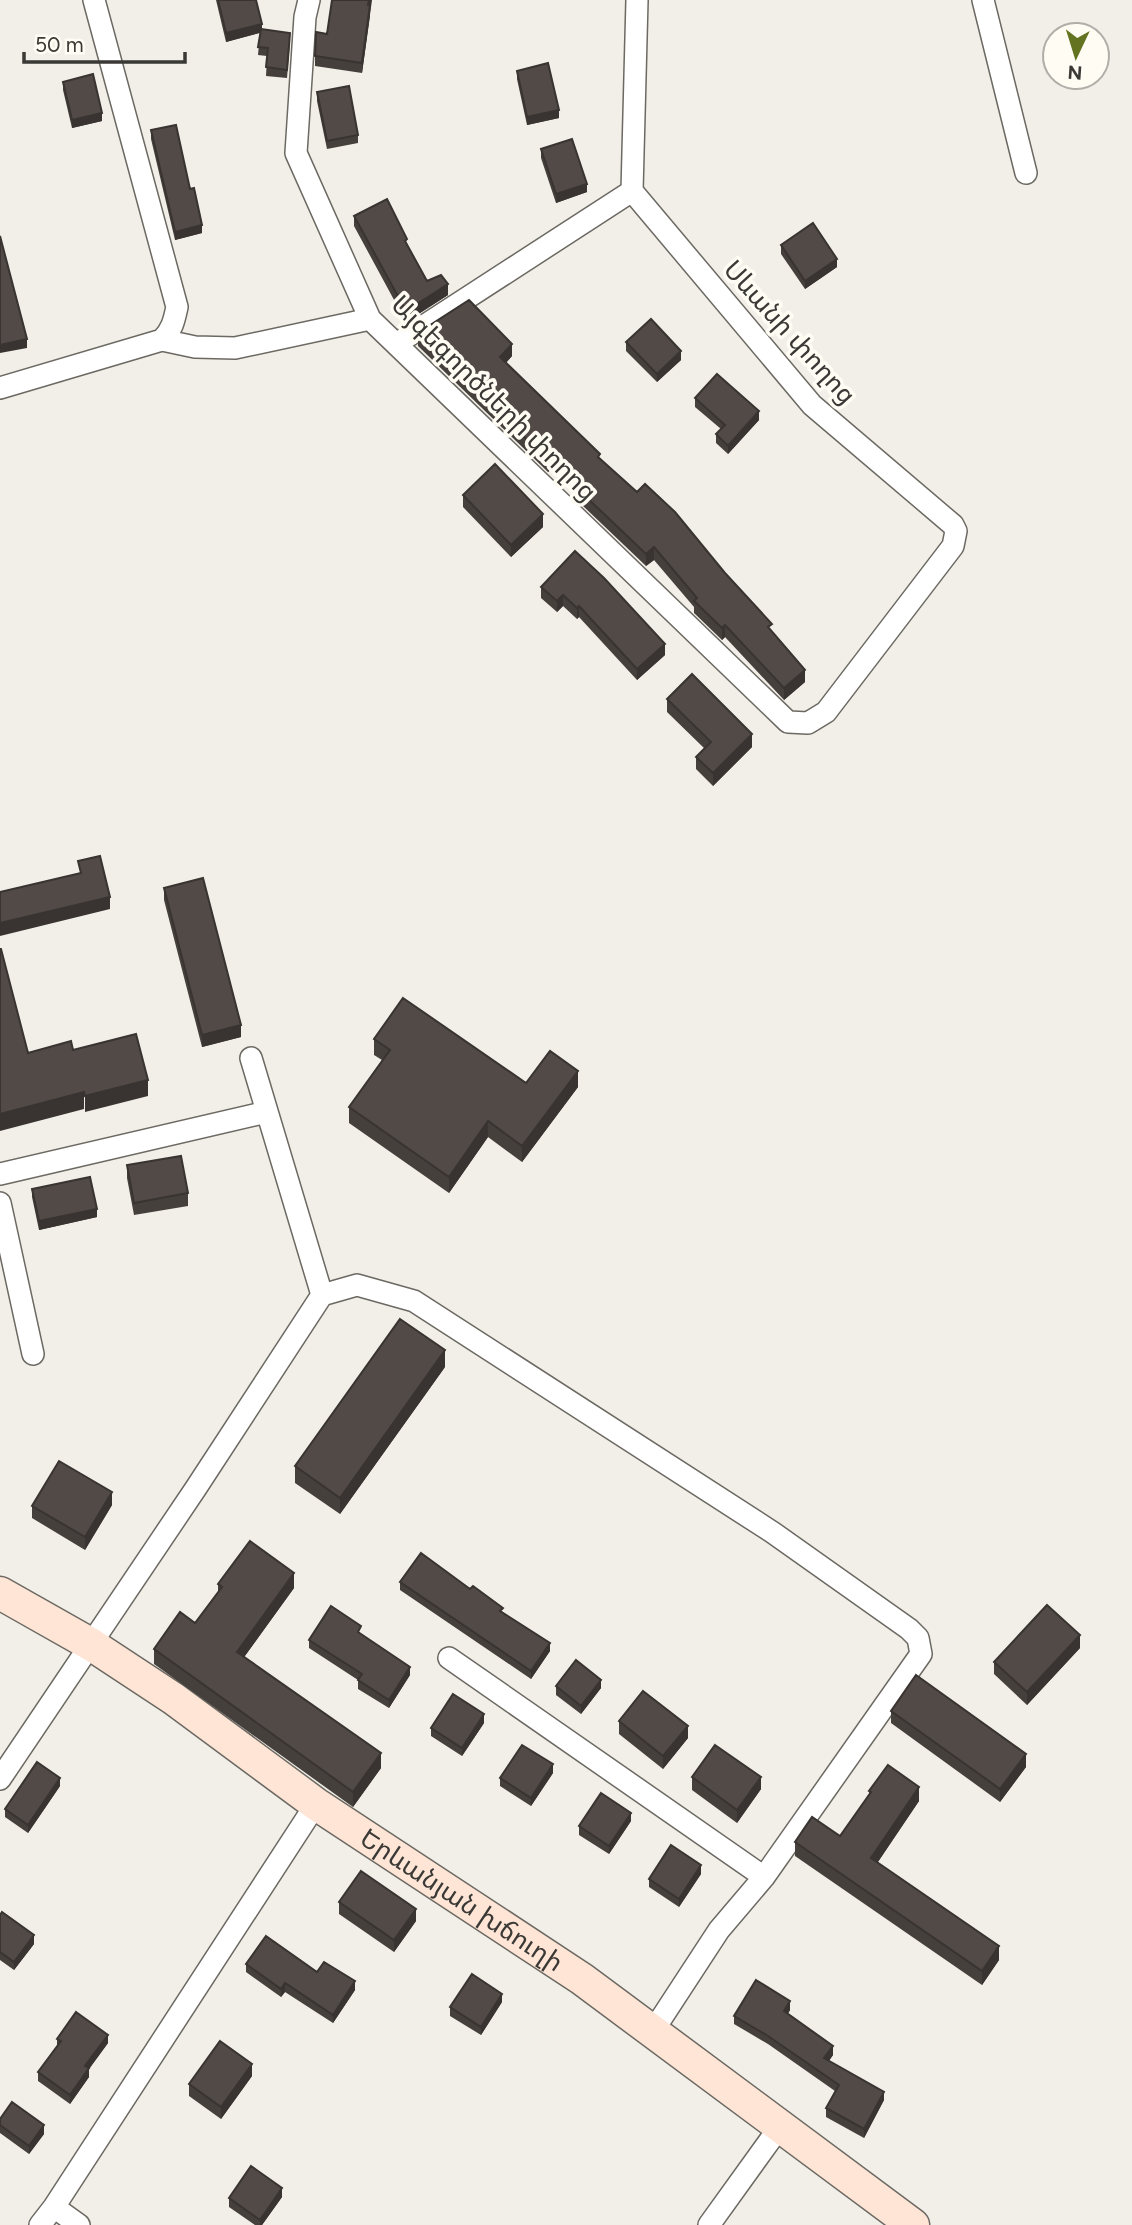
<svg xmlns="http://www.w3.org/2000/svg" width="1132" height="2225" viewBox="0 0 1132 2225" font-family="Figtree,'Noto Sans Armenian',sans-serif">
  <style>
    .lines { fill: none; stroke-linecap: round; stroke-linejoin: round }
    .street-casing { stroke: #6c6963; stroke-width: 24 }
    .secondary-casing { stroke: #6c6963; stroke-width: 35 }
    .street { stroke: #fff; stroke-width: 21 }
    .secondary { stroke: #fee5d6; stroke-width: 32 }
    .wall { fill: #46403c }
    .shaded-wall { fill: #393431 }
    .building { fill: #514a46; stroke: #393431; stroke-width: 2 }
    .labels { text-anchor: middle; dominant-baseline: central; stroke-width: 7; stroke-linejoin: round; paint-order: stroke }
    .street-label { font-size: 26px; fill: #3a3936; stroke: #fffcf4 }
  </style>
  <rect width="100%" height="100%" fill="#f1efe7"/>
  <g class="lines">
    <g class="street-casing">
      <path id="street" d="M 309,0 L 305,17 L 296,153 L 370,319 L 788,722 L 808,723 L 826,712 L 953,546 L 956,531 L 953,525 L 812,405 L 632,191 L 637,0
        M 983,0 L 1026,173
        M 162,340 L 195,347 L 235,348 L 370,319
        M 396,344 L 632,191
        M 0,388 L 162,340 C 172,330 174,321 177,307 L 94,0
        M 0,1174 L 267,1112
        M 0,1203 L 33,1354
        M 322,1295 L 357,1285 L 414,1301 L 772,1532 L 909,1629 L 918,1638 L 921,1654 L 764,1877 L 719,1930 L 653,2031
        M 449,1658 L 764,1877
        M 0,1779 L 196,1488 L 322,1295 L 251,1058
        M 54,2207 L 79,2225
        M 40,2225 L 54,2207 L 316,1804
        M 709,2225 L 781,2125"/>
    </g>
    <g class="secondary-casing">
      <g id="secondary">
        <path id="s1" d="M 0,1593 L 92,1645 L 174,1699 L 316,1804 L 582,1979 L 913,2225"/>
      </g>
    </g>
    <use href="#street" class="street"/>
    <use href="#secondary" class="secondary"/>
  </g>
  <path class="wall" d="M 216,0 L 256,0 L 262,30 L 290,42 L 287,78 L 266,76 L 267,56 L 258,55 L 260,33 L 226,42 Z
    M 370,7 L 370,16 L 362,73 L 315,66 L 315,56 L 327,34 Z
    M 517,71 L 559,118 L 527,125 L 517,79 Z
    M 63,82 L 102,121 L 72,128 L 63,90 Z
    M 317,92 L 358,135 L 358,143 L 327,149 L 317,101 Z
    M 151,130 L 190,189 L 202,233 L 175,240 L 151,139 Z
    M 541,149 L 587,192 L 556,203 L 541,158 Z
    M 354,216 L 407,245 L 427,281 L 448,295 L 406,322 L 354,226 Z
    M 781,245 L 837,267 L 805,289 L 781,254 Z
    M 418,333 L 512,356 L 506,363 L 772,632 L 805,682 L 784,700 L 725,637 L 722,640 L 694,613 L 694,607 L 654,560 L 646,566 L 582,505 L 582,496 L 553,468 L 548,472 L 418,346 Z
    M 626,342 L 681,360 L 657,382 L 626,351 Z
    M 695,398 L 759,420 L 728,454 L 716,443 L 716,434 L 721,429 L 695,407 Z
    M 463,495 L 543,527 L 511,557 L 463,507 Z
    M 575,551 L 665,655 L 637,680 L 579,617 L 577,619 L 563,606 L 557,612 L 541,598 L 541,587 Z
    M 667,699 L 752,747 L 713,786 L 696,769 L 696,757 L 705,749 L 667,712 Z
    M 164,888 L 241,1037 L 202,1047 L 164,900 Z
    M 374,1039 L 526,1083 L 578,1087 L 522,1162 L 488,1137 L 449,1193 L 349,1123 L 349,1107 L 382,1060 L 374,1055 Z
    M 127,1165 L 188,1193 L 188,1206 L 134,1215 L 127,1178 Z
    M 32,1189 L 97,1217 L 39,1230 L 32,1197 Z
    M 445,1367 L 340,1514 L 295,1483 L 295,1466 Z
    M 112,1505 L 85,1550 L 32,1518 L 32,1506 Z
    M 400,1582 L 503,1612 L 550,1651 L 531,1679 L 400,1590 Z
    M 218,1584 L 294,1588 L 244,1657 L 381,1768 L 353,1807 L 154,1664 L 154,1649 L 195,1623 L 218,1592 Z
    M 361,1635 L 410,1675 L 389,1708 L 358,1689 L 358,1680 L 309,1648 L 309,1640 Z
    M 1080,1648 L 1027,1705 L 994,1674 L 994,1662 Z
    M 556,1686 L 601,1688 L 581,1714 L 556,1695 Z
    M 891,1711 L 1026,1767 L 1000,1802 L 891,1723 Z
    M 619,1721 L 688,1738 L 663,1769 L 619,1734 Z
    M 484,1723 L 462,1756 L 431,1736 L 431,1728 Z
    M 553,1773 L 531,1806 L 500,1786 L 500,1778 Z
    M 692,1777 L 761,1789 L 737,1823 L 692,1790 Z
    M 60,1786 L 28,1833 L 5,1817 L 5,1809 Z
    M 869,1791 L 919,1801 L 878,1862 L 999,1960 L 982,1985 L 795,1856 L 795,1842 L 840,1836 L 869,1796 Z
    M 631,1821 L 609,1854 L 579,1835 L 579,1826 Z
    M 701,1874 L 679,1907 L 649,1887 L 649,1879 Z
    M 339,1902 L 416,1921 L 394,1952 L 339,1914 Z
    M 0,1915 L 34,1944 L 14,1970 L 0,1960 Z
    M 246,1964 L 317,1972 L 355,1990 L 333,2023 L 285,1992 L 281,1997 L 246,1972 Z
    M 502,2002 L 481,2035 L 450,2016 L 450,2007 Z
    M 790,2010 L 788,2014 L 833,2055 L 829,2061 L 884,2100 L 864,2138 L 826,2117 L 826,2108 L 835,2091 L 768,2044 L 734,2024 L 734,2016 Z
    M 57,2039 L 108,2043 L 89,2069 L 89,2077 L 70,2104 L 38,2081 L 38,2072 L 57,2046 Z
    M 252,2076 L 221,2119 L 189,2096 L 189,2084 Z
    M 0,2119 L 44,2134 L 29,2154 L 0,2133 Z
    M 282,2197 L 262,2225 L 255,2225 L 229,2207 L 229,2198 Z"/>
  <path class="shaded-wall" d="M 369,0 L 372,0 L 362,73 L 362,63 Z
    M 262,24 L 262,32 L 226,42 L 226,33 Z
    M 559,110 L 559,118 L 527,125 L 527,117 Z
    M 102,113 L 102,121 L 72,128 L 72,120 Z
    M 587,184 L 587,192 L 556,203 L 556,194 Z
    M 202,225 L 202,233 L 175,240 L 175,232 Z
    M 837,259 L 837,267 L 805,289 L 805,281 Z
    M 448,284 L 448,295 L 406,322 L 406,311 Z
    M 27,339 L 27,348 L 0,353 L 0,345 Z
    M 512,344 L 512,356 L 500,369 L 500,357 Z
    M 681,351 L 681,360 L 657,382 L 657,374 Z
    M 759,411 L 759,420 L 728,454 L 728,446 Z
    M 553,455 L 553,468 L 548,472 L 548,460 Z
    M 543,514 L 543,527 L 511,557 L 511,545 Z
    M 654,547 L 654,560 L 646,566 L 646,554 Z
    M 563,595 L 563,606 L 557,612 L 557,601 Z
    M 579,606 L 579,617 L 577,619 L 577,608 Z
    M 725,625 L 725,637 L 722,640 L 722,628 Z
    M 665,644 L 665,655 L 637,680 L 637,669 Z
    M 805,670 L 805,682 L 784,700 L 784,688 Z
    M 752,734 L 752,747 L 713,786 L 713,773 Z
    M 110,897 L 110,909 L 0,936 L 0,923 Z
    M 241,1025 L 241,1037 L 202,1047 L 202,1035 Z
    M 578,1071 L 578,1087 L 522,1162 L 522,1146 Z
    M 148,1080 L 148,1096 L 85,1112 L 85,1096 Z
    M 84,1092 L 84,1109 L 0,1131 L 0,1114 Z
    M 488,1121 L 488,1137 L 449,1193 L 449,1177 Z
    M 97,1209 L 97,1217 L 39,1230 L 39,1221 Z
    M 445,1350 L 445,1367 L 340,1514 L 340,1498 Z
    M 112,1492 L 112,1505 L 85,1550 L 85,1537 Z
    M 294,1573 L 294,1588 L 237,1667 L 237,1652 Z
    M 1080,1635 L 1080,1648 L 1027,1705 L 1027,1692 Z
    M 550,1643 L 550,1651 L 531,1679 L 531,1671 Z
    M 410,1667 L 410,1675 L 389,1708 L 389,1700 Z
    M 601,1680 L 601,1688 L 581,1714 L 581,1706 Z
    M 484,1714 L 484,1723 L 462,1756 L 462,1748 Z
    M 688,1726 L 688,1738 L 663,1769 L 663,1756 Z
    M 381,1753 L 381,1768 L 353,1807 L 353,1792 Z
    M 1026,1754 L 1026,1767 L 1000,1802 L 1000,1789 Z
    M 553,1764 L 553,1773 L 531,1806 L 531,1798 Z
    M 761,1777 L 761,1789 L 737,1823 L 737,1810 Z
    M 60,1778 L 60,1786 L 28,1833 L 28,1825 Z
    M 919,1787 L 919,1801 L 871,1872 L 871,1858 Z
    M 631,1813 L 631,1821 L 609,1854 L 609,1846 Z
    M 701,1865 L 701,1874 L 679,1907 L 679,1899 Z
    M 416,1909 L 416,1921 L 394,1952 L 394,1940 Z
    M 34,1935 L 34,1944 L 14,1970 L 14,1962 Z
    M 999,1946 L 999,1960 L 982,1985 L 982,1971 Z
    M 355,1981 L 355,1990 L 333,2023 L 333,2015 Z
    M 285,1983 L 285,1992 L 281,1997 L 281,1989 Z
    M 502,1994 L 502,2002 L 481,2035 L 481,2027 Z
    M 790,2001 L 790,2010 L 784,2019 L 784,2011 Z
    M 108,2035 L 108,2043 L 89,2069 L 89,2077 L 70,2104 L 70,2095 L 85,2066 Z
    M 833,2046 L 833,2055 L 824,2067 L 824,2058 Z
    M 252,2064 L 252,2076 L 221,2119 L 221,2107 Z
    M 884,2092 L 884,2100 L 864,2138 L 864,2129 Z
    M 44,2125 L 44,2134 L 29,2154 L 29,2146 Z
    M 282,2188 L 282,2197 L 262,2225 L 260,2225 L 260,2220 Z"/>
  <path class="building" d="M 218,0 L 256,0 L 262,24 L 226,33 Z
    M 332,0 L 369,0 L 368,5 L 370,5 L 362,63 L 315,56 L 316,32 L 327,34 Z
    M 261,29 L 290,33 L 287,70 L 266,67 L 268,48 L 258,47 Z
    M 548,63 L 559,110 L 527,117 L 517,71 Z
    M 93,74 L 102,113 L 72,120 L 63,82 Z
    M 349,86 L 358,135 L 327,141 L 317,92 Z
    M 176,125 L 190,189 L 194,188 L 202,225 L 175,232 L 151,130 Z
    M 572,139 L 587,184 L 556,194 L 541,149 Z
    M 387,199 L 407,239 L 405,241 L 427,281 L 441,275 L 448,284 L 406,311 L 354,216 Z
    M 813,223 L 837,259 L 805,281 L 781,245 Z
    M 0,236 L 27,339 L 0,345 Z
    M 469,300 L 512,344 L 500,357 L 600,454 L 598,457 L 637,492 L 645,484 L 675,512 L 725,573 L 772,624 L 768,627 L 805,670 L 784,688 L 725,625 L 722,628 L 694,601 L 697,598 L 654,547 L 646,554 L 582,493 L 587,488 L 553,455 L 548,460 L 418,333 Z
    M 651,319 L 681,351 L 657,374 L 626,342 Z
    M 717,374 L 759,411 L 728,446 L 716,434 L 725,425 L 695,398 Z
    M 495,464 L 543,514 L 511,545 L 463,495 Z
    M 575,551 L 604,578 L 665,644 L 637,669 L 579,606 L 577,608 L 563,595 L 557,601 L 541,587 Z
    M 692,674 L 752,734 L 713,773 L 696,757 L 711,742 L 667,699 Z
    M 100,856 L 110,897 L 0,923 L 0,892 L 81,873 L 78,861 Z
    M 203,878 L 241,1025 L 202,1035 L 164,888 Z
    M 0,949 L 1,949 L 28,1053 L 71,1041 L 73,1050 L 136,1034 L 148,1080 L 85,1096 L 84,1092 L 0,1114 Z
    M 403,998 L 526,1083 L 550,1051 L 578,1071 L 522,1146 L 488,1121 L 449,1177 L 349,1107 L 390,1050 L 374,1039 Z
    M 181,1156 L 188,1193 L 134,1203 L 127,1165 Z
    M 90,1177 L 97,1209 L 39,1221 L 32,1189 Z
    M 400,1319 L 445,1350 L 340,1498 L 295,1466 Z
    M 59,1461 L 112,1492 L 85,1537 L 32,1506 Z
    M 250,1541 L 294,1573 L 237,1652 L 381,1753 L 353,1792 L 154,1649 L 180,1612 L 195,1623 L 222,1587 L 218,1584 Z
    M 421,1553 L 470,1589 L 473,1586 L 503,1608 L 500,1611 L 550,1643 L 531,1671 L 400,1582 Z
    M 1047,1605 L 1080,1635 L 1027,1692 L 994,1662 Z
    M 331,1606 L 361,1626 L 358,1632 L 410,1667 L 389,1700 L 358,1680 L 362,1674 L 309,1640 Z
    M 576,1660 L 601,1680 L 581,1706 L 556,1686 Z
    M 916,1675 L 1026,1754 L 1000,1789 L 891,1711 Z
    M 643,1691 L 688,1726 L 663,1756 L 619,1721 Z
    M 453,1694 L 484,1714 L 462,1748 L 431,1728 Z
    M 522,1745 L 553,1764 L 531,1798 L 500,1778 Z
    M 715,1745 L 761,1777 L 737,1810 L 692,1777 Z
    M 37,1762 L 60,1778 L 28,1825 L 5,1809 Z
    M 888,1765 L 919,1787 L 871,1858 L 999,1946 L 982,1971 L 795,1842 L 812,1817 L 840,1836 L 871,1792 L 869,1791 Z
    M 601,1793 L 631,1813 L 609,1846 L 579,1826 Z
    M 671,1845 L 701,1865 L 679,1899 L 649,1879 Z
    M 361,1871 L 416,1909 L 394,1940 L 339,1902 Z
    M 2,1912 L 34,1935 L 14,1962 L 0,1952 L 0,1915 Z
    M 266,1936 L 317,1972 L 324,1962 L 355,1981 L 333,2015 L 285,1983 L 281,1989 L 246,1964 Z
    M 472,1974 L 502,1994 L 481,2027 L 450,2007 Z
    M 756,1980 L 790,2001 L 784,2011 L 833,2046 L 824,2058 L 884,2092 L 864,2129 L 826,2108 L 839,2085 L 768,2036 L 734,2016 Z
    M 76,2012 L 108,2035 L 85,2066 L 89,2068 L 70,2095 L 38,2072 L 61,2041 L 57,2039 Z
    M 220,2041 L 252,2064 L 221,2107 L 189,2084 Z
    M 12,2102 L 44,2125 L 29,2146 L 0,2125 L 0,2119 Z
    M 251,2166 L 282,2188 L 260,2220 L 229,2198 Z"/>
  <g class="labels">
    <g class="street-label">
      <text transform="translate(790 332) rotate(48)">Սևանի փողոց</text>
      <text transform="translate(494 398) rotate(45)">Այգեգործների փողոց</text>
      <text stroke="none"><textPath href="#s1" startOffset="555">Երևանյան խճուղի</textPath></text>
    </g>
  </g>
  <g transform="translate(1076 56) rotate(184)"><circle r="33" fill="#fffcf4" stroke="#b0aea8" stroke-width="2"/>
  <path d="M0-5L12 26L0 18L-12 26Z" fill="#63731f"/>
  <text y="-10" font-size="19" font-weight="bold" text-anchor="middle" fill="#3a3936">N</text>
  </g>
  <path d="M24 52v10h161v-10" fill="none" stroke="#3a3936" stroke-width="3.5"/>
  <text x="35" y="52" font-size="21" fill="#3a3936" stroke="#fffcf4" stroke-width="5" paint-order="stroke">50 m</text>
</svg>
